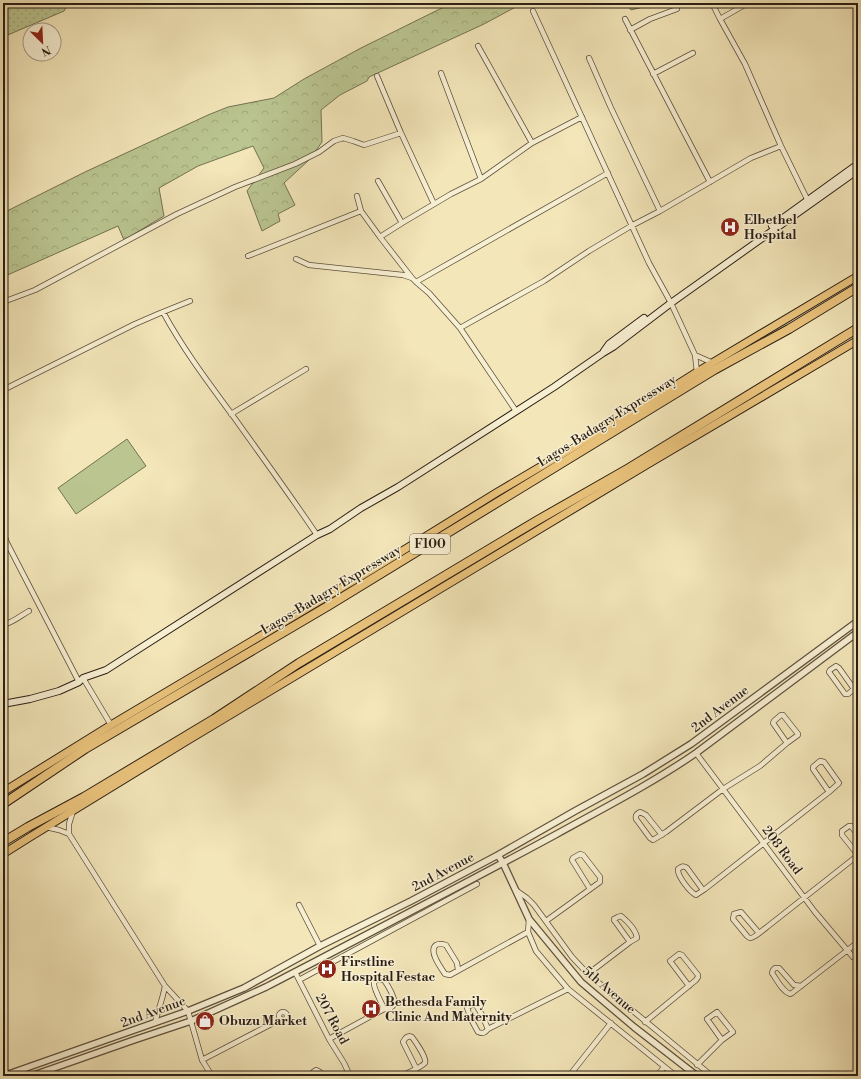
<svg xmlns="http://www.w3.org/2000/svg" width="861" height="1079" viewBox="0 0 861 1079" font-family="'Libre Bodoni',serif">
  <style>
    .grass { fill: url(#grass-dots); stroke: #727252 }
    .forest { fill: url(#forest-crowns); stroke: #727252 }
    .garden { fill: #bac590; stroke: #727252 }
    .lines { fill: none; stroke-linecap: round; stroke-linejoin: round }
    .minor-casing { stroke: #5d503e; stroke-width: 6 }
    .tertiary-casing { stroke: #5d503e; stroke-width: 8 }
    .secondary-casing { stroke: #2b1e15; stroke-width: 8 }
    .primary-casing { stroke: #2b1e15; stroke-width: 9 }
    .motorway-casing { stroke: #2b1e15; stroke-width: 10 }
    .minor { stroke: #f7efd2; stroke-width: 4.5 }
    .tertiary { stroke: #f7efd2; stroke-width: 5.5 }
    .secondary { stroke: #f7efd2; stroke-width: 6 }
    .primary { stroke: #eac37c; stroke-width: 7 }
    .motorway { stroke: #eac37c; stroke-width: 8 }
    .labels { text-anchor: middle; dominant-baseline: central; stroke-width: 3; stroke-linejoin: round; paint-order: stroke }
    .shield { fill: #f7efd2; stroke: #685d4e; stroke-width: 1 }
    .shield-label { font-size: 12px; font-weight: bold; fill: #2b1e15 }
    .poi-label { font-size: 13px; font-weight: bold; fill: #2b1e15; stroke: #f7efd2; text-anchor: start }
    .street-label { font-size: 13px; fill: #2b1e15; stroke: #f7efd2 }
  </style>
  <defs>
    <pattern id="grass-dots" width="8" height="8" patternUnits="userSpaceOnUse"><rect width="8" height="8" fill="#bac590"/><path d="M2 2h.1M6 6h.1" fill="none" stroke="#a0a97b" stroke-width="1.8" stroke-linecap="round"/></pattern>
    <pattern id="forest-crowns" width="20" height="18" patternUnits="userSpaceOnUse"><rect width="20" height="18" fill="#bac590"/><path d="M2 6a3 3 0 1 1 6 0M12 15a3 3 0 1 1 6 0" fill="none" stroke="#a0a97b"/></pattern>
  </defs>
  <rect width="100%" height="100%" fill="#f3e6b9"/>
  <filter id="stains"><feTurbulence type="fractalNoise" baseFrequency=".005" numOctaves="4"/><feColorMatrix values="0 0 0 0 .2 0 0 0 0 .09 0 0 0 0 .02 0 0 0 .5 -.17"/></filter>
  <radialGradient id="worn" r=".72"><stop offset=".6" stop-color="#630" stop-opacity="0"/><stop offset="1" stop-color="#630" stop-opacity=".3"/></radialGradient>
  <path class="grass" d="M 3,3 L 68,3 L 68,4 L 64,11 L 3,37 Z"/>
  <path class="forest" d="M 452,3 L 523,3 L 484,24 L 369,77 L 367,81 L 340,95 L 321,110 L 322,142 L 310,159 L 284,183 L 295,205 L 278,214 L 280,221 L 262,231 L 247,191 L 264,168 L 253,146 L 198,166 L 159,188 L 164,216 L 124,240 L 118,226 L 3,277 L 3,213 L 85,172 L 208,115 L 228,107 L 274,98 L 304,79 L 361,48 Z
    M 626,3 L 650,3 L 651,5 L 631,10 Z"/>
  <path class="garden" d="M 127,439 L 146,466 L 76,514 L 58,488 Z"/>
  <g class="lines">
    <g class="minor-casing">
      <path id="minor" d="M 712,3 L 720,19
        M 748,3 L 720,19 L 745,64 L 781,146 L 809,203
        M 533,11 L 649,263 L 671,303 L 695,355 L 697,372
        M 625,19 L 710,182
        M 630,30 L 650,19 L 677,9
        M 478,46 L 532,143
        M 589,58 L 611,108 L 660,211
        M 441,73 L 481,179
        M 653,74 L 693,53
        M 377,76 L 401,133 L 434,204
        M 378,181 L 402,223
        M 357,196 L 361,211 L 380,237 L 412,278
        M 380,237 L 402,223 L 451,194 L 481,179 L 532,143 L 582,117
        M 248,256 L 361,211
        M 296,259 L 309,265 L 403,275 L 412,278 L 416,282 L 429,293 L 460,328 L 516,411
        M 416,282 L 608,173
        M 3,302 L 35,290 L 177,214 L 235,187 L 295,164 L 319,152 L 334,141 L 343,138 L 353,141 L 364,145 L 401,133
        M 163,312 C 183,349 208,382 233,416 C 261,455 290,495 317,535
        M 460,328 L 544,281 L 589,251 L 631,226 L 660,211 L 751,158 L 781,146
        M 695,355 L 713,363
        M 3,390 L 135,324 L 158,314 L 190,301
        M 231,414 L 306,369
        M 3,532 L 7,543 L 79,682
        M 3,625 C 14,622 20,616 29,611
        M 836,666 L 839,668 L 854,689 L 848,694 L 845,694 L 829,672 L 830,670 Z
        M 83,678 L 111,725
        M 781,715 L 783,715 L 798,734 L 798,735 L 787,743 L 773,723 L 774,721 Z
        M 696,753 L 815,912 L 853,957
        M 820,761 L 824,762 L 839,783 L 829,792 L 813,769 L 813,767 Z
        M 73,811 L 69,824 L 69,834 L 165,986 L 188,1011 L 202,1060 L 212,1076
        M 46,827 L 59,830 L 69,834
        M 662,835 L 646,815 L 640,812 C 637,814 635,815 636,819 L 650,838 L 653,840 L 666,832 L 723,789 L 760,766 L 787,743
        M 858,835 L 851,826 L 849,826 L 842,831 L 842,835 L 858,855
        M 703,890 L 687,868 C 683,865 681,867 678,869 C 677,876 690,892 696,895 L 705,889 L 829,792
        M 517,891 L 527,898 L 534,905 L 572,957 L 588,974 L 712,1076
        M 299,905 L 320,946
        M 529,919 L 528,932 L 536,951 L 568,989 L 676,1076
        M 546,921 L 600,882 L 600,877 L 583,855 L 580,854 L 573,858 L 572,860 L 590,889
        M 759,933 L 741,912 L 734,914 L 733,919 L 747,936 C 748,937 749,938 750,938 C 753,939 764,929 767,927 L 857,856
        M 458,970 L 457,963 L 446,945 C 443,944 439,943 436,945 C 428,951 441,968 445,974 L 450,975 L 528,932
        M 295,972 L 329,1039 L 344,1063 L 350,1076
        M 588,974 L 630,942 L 614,920 L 614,919 L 618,917 L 621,916 C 627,921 636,929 637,938 L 630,942
        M 299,980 L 477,884
        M 801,986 L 794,985 L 779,968 L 775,968 L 773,970 L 772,973 C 777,980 782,991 790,994 L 792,993 L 858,942
        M279 1016a4 4 0 1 1 8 0a4 4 0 1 1-8 0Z
        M 645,1022 L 696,980 L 698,977 L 698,975 L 682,955 L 679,954 L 670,961 L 689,986
        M 155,1023 C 158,1010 163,998 165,986
        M 488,1029 L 482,1015 L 476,1005 L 471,1005 L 467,1008 L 472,1021 L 478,1032 C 483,1034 485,1033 488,1029 L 568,989
        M 329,1039 L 384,1009 C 389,1010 392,1008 395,1003 C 393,994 389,987 384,980 L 379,979 C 377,980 375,980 374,983 C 373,988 382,1003 384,1009
        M 202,1060 L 281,1019
        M 697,1065 L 722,1040 L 733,1032 L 717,1012 L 707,1019 L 722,1040
        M 312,1076 L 313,1072 L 316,1070 L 320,1072 L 320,1076
        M 402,1076 C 407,1073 422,1067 425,1063 C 427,1058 415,1041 412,1037 C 408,1035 405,1038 403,1042 L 416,1068
        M 569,1076 L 611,1023
        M 657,1076 L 664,1067"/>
    </g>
    <g class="tertiary-casing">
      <path id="tertiary" d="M 498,855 L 503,863 L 529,919 L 581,982 L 634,1027 L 697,1076
        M 3,1076 L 188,1011 L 244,988 L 320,946 L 411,901 L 498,855 L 575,811 L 643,774 L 691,744 L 858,621
        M 31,1076 L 134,1040 L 191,1021 L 266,987 C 362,937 459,887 555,835 C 602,809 651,784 696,753 L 858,632"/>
    </g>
    <g class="secondary-casing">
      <path id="secondary" d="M 772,226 L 858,164
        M 604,351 L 609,344 L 644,318
        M 3,704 L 30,699 L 59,691 L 79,682 L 83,678 L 106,670 L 317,535 L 330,529 L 361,508 L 398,487 L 554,387 L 603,353 L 613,347 L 671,303 L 858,170"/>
    </g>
    <g class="primary-casing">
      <path id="primary" d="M 3,792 L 111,725 L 373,569 L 496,493 L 640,408 L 697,372 L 858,276
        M 3,854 L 30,837 L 185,742 L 648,464 L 858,340"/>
    </g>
    <g class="motorway-casing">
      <path id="motorway" d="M 3,804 L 85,749 L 328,606 L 714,370 L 789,329 L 858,287
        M 3,842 L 28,827 L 84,797 L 214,719 L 299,663 L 538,520 L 629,468 L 858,328"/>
    </g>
    <use href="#minor" class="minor"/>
    <use href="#tertiary" class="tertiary"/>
    <use href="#secondary" class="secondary"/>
    <use href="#primary" class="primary"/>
    <use href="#motorway" class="motorway"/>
  </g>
  <defs>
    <g id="hospital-disc" transform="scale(1)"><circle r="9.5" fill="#8f2418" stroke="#f7efd2"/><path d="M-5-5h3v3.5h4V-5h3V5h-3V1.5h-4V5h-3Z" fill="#fff"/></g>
    <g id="shop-disc" transform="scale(1)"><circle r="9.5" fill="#8f2418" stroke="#f7efd2"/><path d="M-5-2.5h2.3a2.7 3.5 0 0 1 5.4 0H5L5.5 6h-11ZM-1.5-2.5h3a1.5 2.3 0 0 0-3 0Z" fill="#fff"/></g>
  </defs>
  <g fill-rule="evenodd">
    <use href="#hospital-disc" x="730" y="227"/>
    <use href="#hospital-disc" x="327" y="969"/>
    <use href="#hospital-disc" x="371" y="1009"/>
    <use href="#shop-disc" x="205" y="1021"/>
  </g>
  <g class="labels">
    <rect class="shield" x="410" y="534" width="40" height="20" rx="3"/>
    <g class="shield-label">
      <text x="430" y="544">F100</text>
    </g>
    <g class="poi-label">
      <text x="744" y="220">Elbethel<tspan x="744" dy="15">Hospital</tspan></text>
      <text x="341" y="962">Firstline<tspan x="341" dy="15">Hospital Festac</tspan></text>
      <text x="385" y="1002">Bethesda Family<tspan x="385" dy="15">Clinic And Maternity</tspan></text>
      <text x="219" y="1021">Obuzu Market</text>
    </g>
    <g class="street-label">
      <text transform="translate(607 421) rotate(-32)">Lagos-Badagry Expressway</text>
      <text transform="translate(331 590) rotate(-31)">Lagos-Badagry Expressway</text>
      <text transform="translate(720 709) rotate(-37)">2nd Avenue</text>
      <text transform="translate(782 850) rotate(53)">208 Road</text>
      <text transform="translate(443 872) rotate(-28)">2nd Avenue</text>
      <text transform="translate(609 990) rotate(41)">5th Avenue</text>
      <text transform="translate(153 1012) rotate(-20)">2nd Avenue</text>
      <text transform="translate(332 1019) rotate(62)">207 Road</text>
    </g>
  </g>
  <rect width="861" height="1079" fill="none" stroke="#f3e6b9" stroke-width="16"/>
  <rect x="4" y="4" width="853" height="1071" fill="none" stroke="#2b1e15" stroke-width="2"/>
  <rect x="8" y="8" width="845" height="1063" fill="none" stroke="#2b1e15"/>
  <g transform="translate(42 42) rotate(156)"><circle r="19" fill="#f7efd2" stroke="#a59b86"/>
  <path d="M0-3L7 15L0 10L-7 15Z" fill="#8f2418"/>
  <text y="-6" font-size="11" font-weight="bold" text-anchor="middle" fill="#2b1e15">N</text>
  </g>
  <rect width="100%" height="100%" filter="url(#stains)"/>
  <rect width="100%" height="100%" fill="url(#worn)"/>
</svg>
